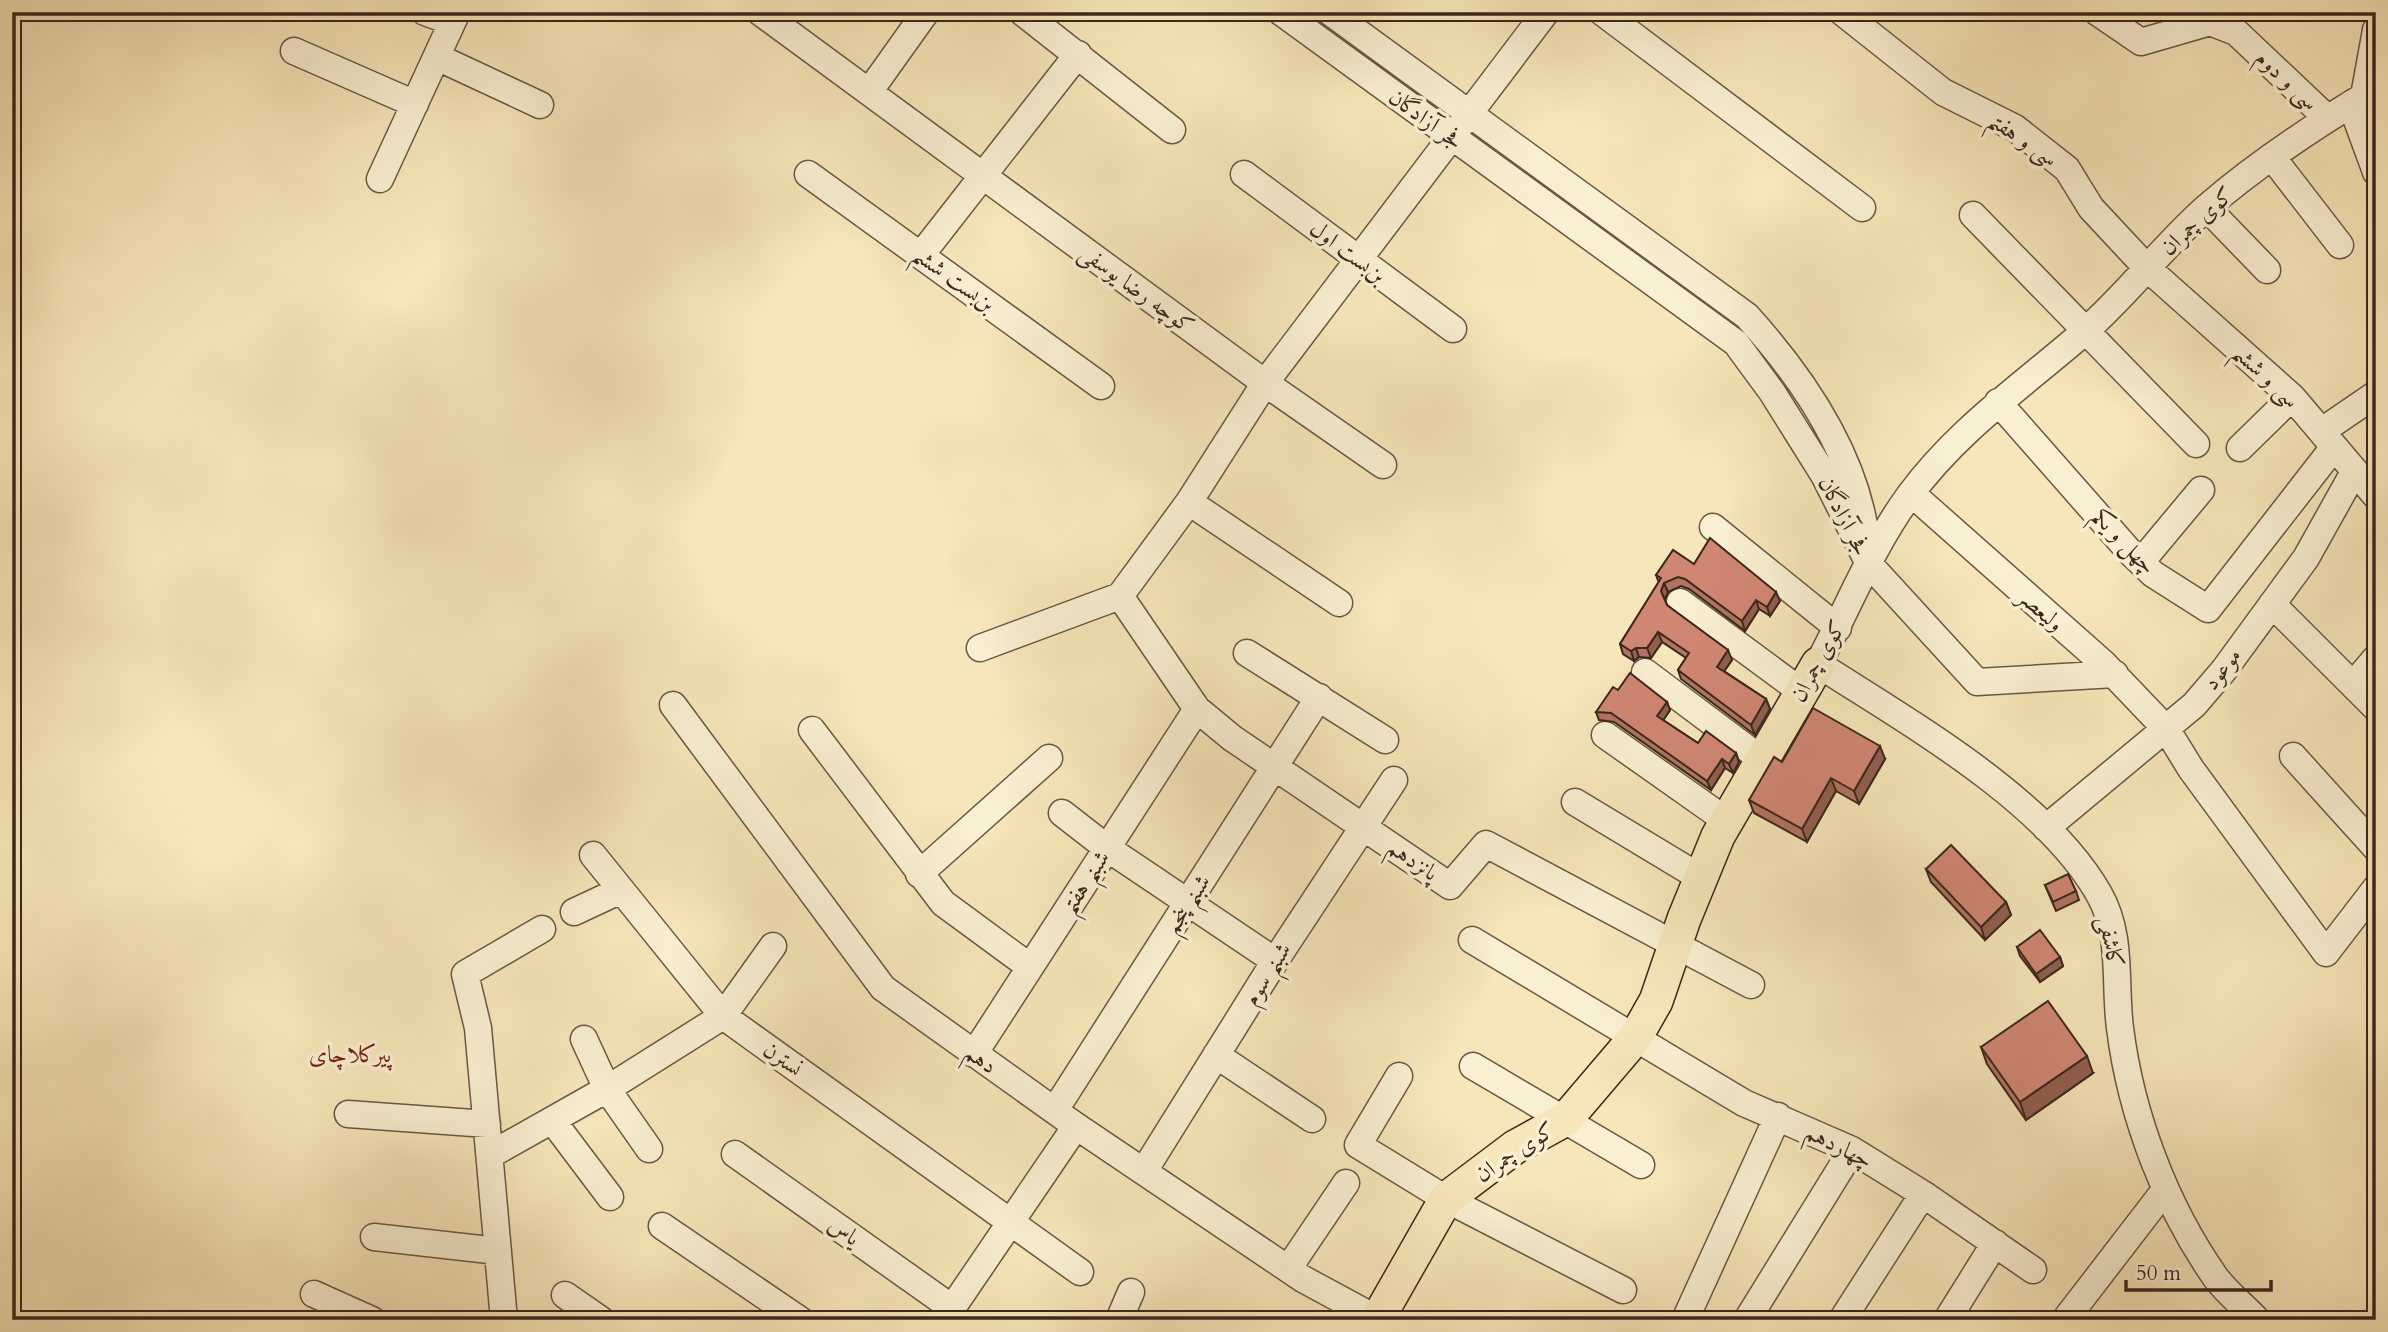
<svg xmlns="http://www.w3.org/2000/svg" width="2388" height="1332" viewBox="0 0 2388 1332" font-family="Cardo,Amiri,serif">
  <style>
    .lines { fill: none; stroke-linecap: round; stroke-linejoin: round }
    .minor-casing { stroke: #6a5743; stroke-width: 29 }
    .major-casing { stroke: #3b271c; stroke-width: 36 }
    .minor { stroke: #f9efd2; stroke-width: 26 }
    .major { stroke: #f6e6b9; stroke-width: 33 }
    .wall { fill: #b27362; stroke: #3b271c; stroke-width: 2 }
    .shaded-wall { fill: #915e50; stroke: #3b271c; stroke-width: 2 }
    .building { fill: #cf8672; stroke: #3b271c; stroke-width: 2 }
    .labels { text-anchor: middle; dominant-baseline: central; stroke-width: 7; stroke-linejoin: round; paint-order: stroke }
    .street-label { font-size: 23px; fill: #3b271c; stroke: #f9efd2 }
    .neighbourhood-label { font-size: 24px; fill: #7a1f14; stroke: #f9efd2 }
  </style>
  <rect width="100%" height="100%" fill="#f6e6b9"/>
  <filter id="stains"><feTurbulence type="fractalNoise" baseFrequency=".00286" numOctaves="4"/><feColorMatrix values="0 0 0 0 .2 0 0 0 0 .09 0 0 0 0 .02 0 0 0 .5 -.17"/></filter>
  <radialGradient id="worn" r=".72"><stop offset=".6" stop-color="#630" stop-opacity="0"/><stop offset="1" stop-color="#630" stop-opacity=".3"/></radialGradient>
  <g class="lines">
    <g class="minor-casing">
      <path id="minor" d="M 425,12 L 452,22
        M 760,12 L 1265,383 L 1546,12
        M 1022,12 L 1172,130
        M 1281,12 L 1736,343 L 1772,392 L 1824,475 L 1869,564 L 1977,682 L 2115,674
        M 1330,12 L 1747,316 C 1804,379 1858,459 1867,545
        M 1602,12 L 1862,208
        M 1842,12 L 1943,92 L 2015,128 L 2067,169 L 2091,208 L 2146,267 L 2292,397 L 2376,496
        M 2097,12 L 2141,42 L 2210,22 L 2236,32 L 2327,118
        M 294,51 L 415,104
        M 437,57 L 540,105
        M 869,92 L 926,12
        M 2364,96 L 2376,30
        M 2351,104 L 2376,172
        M 2272,157 L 2340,245
        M 808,174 L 1101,386
        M 1244,174 L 1453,329
        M 380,179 L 457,12
        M 2207,208 L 2267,270
        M 1973,215 L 2196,444
        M 921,255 L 1078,54
        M 1998,402 L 2130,552 L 2153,574 L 2208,609 L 2334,447
        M 2322,431 L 2376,394
        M 2240,448 L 2292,397
        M 1911,493 L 2103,663 L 2167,730 L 2191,769 L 2326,953 L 2376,888
        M 1189,502 L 1339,603
        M 1713,527 L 1838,628
        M 2141,562 L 2201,490
        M 1120,596 L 1197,709 L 1232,738 L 1450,886 L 1486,844 L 1751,985
        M 1680,602 L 1802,692
        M 2272,604 L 2376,708
        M 980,648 L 1120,596 L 1189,502 L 1265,383 L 1383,465
        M 1247,653 L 1385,740
        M 1645,672 L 1761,759
        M 2353,685 L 2376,658
        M 673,705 L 883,988 L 1076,1126 L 1303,1279 L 1377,1319
        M 812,730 L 943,903 L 1030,967
        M 1605,735 L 1727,821
        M 2293,756 L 2376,848
        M 1575,802 L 1701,878
        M 1062,813 L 1107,848 L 1275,961
        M 2046,828 L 2194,705 L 2224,670 L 2306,558 L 2354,472
        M 593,855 L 723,1016 L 1080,1272
        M 919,874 L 1049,758
        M 574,912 L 621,890
        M 1472,940 L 1744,1103 L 1852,1150 L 1923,1194 L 2033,1270
        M 584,1039 L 607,1089 L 649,1149
        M 974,1054 L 1197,709
        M 1216,1055 L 1312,1119
        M 1473,1066 L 1641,1165
        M 1399,1076 L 1358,1145 L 1446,1199 L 1623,1290
        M 1055,1110 L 1319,697
        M 348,1114 L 487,1124
        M 552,1120 L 610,1197
        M 735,1154 L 952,1308
        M 490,1155 L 607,1089 L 723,1016 L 773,946
        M 1144,1171 L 1275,961 L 1394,780
        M 662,1226 L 800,1320
        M 374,1237 L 498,1251
        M 1288,1269 L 1346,1183
        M 314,1294 L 372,1320
        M 565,1295 L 601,1320
        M 504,1320 L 478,1028 L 465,974 L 542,929
        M 944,1320 L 1076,1126
        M 1119,1320 L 1131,1292
        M 1685,1320 L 1778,1116
        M 1747,1320 L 1852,1150
        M 1842,1320 L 1923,1194
        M 1947,1320 L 1995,1243
        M 2065,1320 L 2165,1190
        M 2257,1320 C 2244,1306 2227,1293 2216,1278 C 2166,1207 2131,1116 2120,1028 C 2114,983 2123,936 2099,894 C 2045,799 1909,723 1818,664 C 1848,608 1871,548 1909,496 C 1957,430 2022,386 2083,333 C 2127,295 2162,247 2206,208 C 2258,163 2317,124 2376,89"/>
    </g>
    <g class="major-casing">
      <path id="major" d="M 1377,1320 L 1446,1199 L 1515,1147 L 1566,1119 L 1635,1038 L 1656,1001 L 1684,919 L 1718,836 L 1818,664"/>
    </g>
    <use href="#minor" class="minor"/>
    <use href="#major" class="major"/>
  </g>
  <path class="wall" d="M 1694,564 L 1780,601 L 1770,616 L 1759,609 L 1745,631 L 1689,589 L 1681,586 L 1668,592 L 1665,600 L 1667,605 L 1732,660 L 1724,671 L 1766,699 L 1770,709 L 1755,735 L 1681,679 L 1678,670 L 1686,658 L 1662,642 L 1651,658 L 1639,657 L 1634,661 L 1623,654 L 1620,644 L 1659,583 L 1656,575 Z
    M 1618,690 L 1667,702 L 1670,710 L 1663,720 L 1698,743 L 1736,753 L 1739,762 L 1733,773 L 1725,768 L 1711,790 L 1614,722 L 1599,720 L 1596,712 Z
    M 1885,759 L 1859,804 L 1836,791 L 1807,842 L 1754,813 L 1749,800 L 1782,762 Z
    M 1926,869 L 2006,902 L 2011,915 L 1985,940 L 1931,882 Z
    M 2045,885 L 2076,891 L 2079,900 L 2056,911 Z
    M 2017,947 L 2060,957 L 2063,966 L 2040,982 L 2020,956 Z
    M 1981,1047 L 2093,1073 L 2026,1120 L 1987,1064 Z"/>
  <path class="shaded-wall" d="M 1664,583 L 1668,592 L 1664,601 L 1661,591 Z
    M 1776,592 L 1780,601 L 1770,616 L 1767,607 Z
    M 1756,600 L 1759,609 L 1745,631 L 1742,621 Z
    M 1658,632 L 1662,642 L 1651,658 L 1647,648 Z
    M 1636,648 L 1639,657 L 1634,661 L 1631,651 Z
    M 1728,650 L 1732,660 L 1720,677 L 1717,667 Z
    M 1766,699 L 1770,709 L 1755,735 L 1751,725 Z
    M 1667,702 L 1670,710 L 1660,725 L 1657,716 Z
    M 1880,746 L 1885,759 L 1859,804 L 1854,791 Z
    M 1736,753 L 1739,762 L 1733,773 L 1729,764 Z
    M 1722,759 L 1725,768 L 1711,790 L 1707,781 Z
    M 1831,778 L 1836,791 L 1807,842 L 1802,829 Z
    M 2006,902 L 2011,915 L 1985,940 L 1981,927 Z
    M 2060,957 L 2063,966 L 2040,982 L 2036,974 Z
    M 2087,1056 L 2093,1073 L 2026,1120 L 2020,1102 Z"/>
  <path class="building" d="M 1710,538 L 1776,592 L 1767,607 L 1756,600 L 1742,621 L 1685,579 L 1678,577 L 1664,583 L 1661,591 L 1667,605 L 1728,650 L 1717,667 L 1766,699 L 1751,725 L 1678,670 L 1689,653 L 1658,632 L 1647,648 L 1636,648 L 1631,651 L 1620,644 L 1661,578 L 1656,575 L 1673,550 L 1694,564 Z
    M 1630,673 L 1667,702 L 1657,716 L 1698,743 L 1706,731 L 1736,753 L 1729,764 L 1722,759 L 1707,781 L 1611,713 L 1596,712 L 1613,687 L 1618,690 Z
    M 1813,708 L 1880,746 L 1854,791 L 1831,778 L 1802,829 L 1749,800 L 1774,757 L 1782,762 Z
    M 1951,845 L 2006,902 L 1981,927 L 1926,869 Z
    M 2068,874 L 2076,891 L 2053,902 L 2045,885 Z
    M 2040,930 L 2060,957 L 2036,974 L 2017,947 Z
    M 2048,1001 L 2087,1056 L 2020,1102 L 1981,1047 Z"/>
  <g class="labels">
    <g class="street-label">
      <text transform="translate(2287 80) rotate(43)">سی و دوم</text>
      <text transform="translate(1426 119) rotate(36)">فجر آزادگان</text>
      <text transform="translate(2023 139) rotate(34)">سی و هفتم</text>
      <text transform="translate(2197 221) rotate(-42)">کوی چمران</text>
      <text transform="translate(1348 252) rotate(37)">بن‌بست اول</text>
      <text transform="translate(954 279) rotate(36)">بن‌بست ششم</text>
      <text transform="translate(1137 289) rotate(36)">کوچه رضا یوسفی</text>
      <text transform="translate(2266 376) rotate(43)">سی و ششم</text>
      <text transform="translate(1844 516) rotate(63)">فجر آزادگان</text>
      <text transform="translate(2124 541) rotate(46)">چهل و یکم</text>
      <text transform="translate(2041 610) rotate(41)">ولیعصر</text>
      <text transform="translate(1818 661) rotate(-61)">کوی چمران</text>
      <text transform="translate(2222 669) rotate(-52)">موعود</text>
      <text transform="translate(1413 860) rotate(34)">پانزدهم</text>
      <text transform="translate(1085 882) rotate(-57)">شبنم هفتم</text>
      <text transform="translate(1187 904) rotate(-57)">شبنم پنجم</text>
      <text transform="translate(2111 942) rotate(79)">کاشفی</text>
      <text transform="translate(1267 974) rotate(-58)">شبنم سوم</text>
      <text transform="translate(783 1059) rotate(35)">نسترن</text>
      <text transform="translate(981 1059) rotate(35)">دهم</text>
      <text transform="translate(1839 1146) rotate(27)">چهاردهم</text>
      <text transform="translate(1515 1152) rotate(-33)">کوی چمران</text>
      <text transform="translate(844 1231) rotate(35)">یاس</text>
    </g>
    <g class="neighbourhood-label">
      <text x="350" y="1054">پیرکلاچای</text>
    </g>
  </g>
  <rect width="2388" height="1332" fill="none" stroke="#f6e6b9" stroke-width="42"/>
  <rect x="14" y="14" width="2360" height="1304" fill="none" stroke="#3b271c" stroke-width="3.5"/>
  <rect x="21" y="21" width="2346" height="1290" fill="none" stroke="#3b271c" stroke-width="2"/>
  <path d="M2126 1280v10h145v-10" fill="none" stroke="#3b271c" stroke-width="3.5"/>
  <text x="2136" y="1280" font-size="21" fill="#3b271c" stroke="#f9efd2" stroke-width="5" paint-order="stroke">50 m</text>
  <rect width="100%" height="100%" filter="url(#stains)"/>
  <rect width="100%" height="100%" fill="url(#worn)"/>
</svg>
